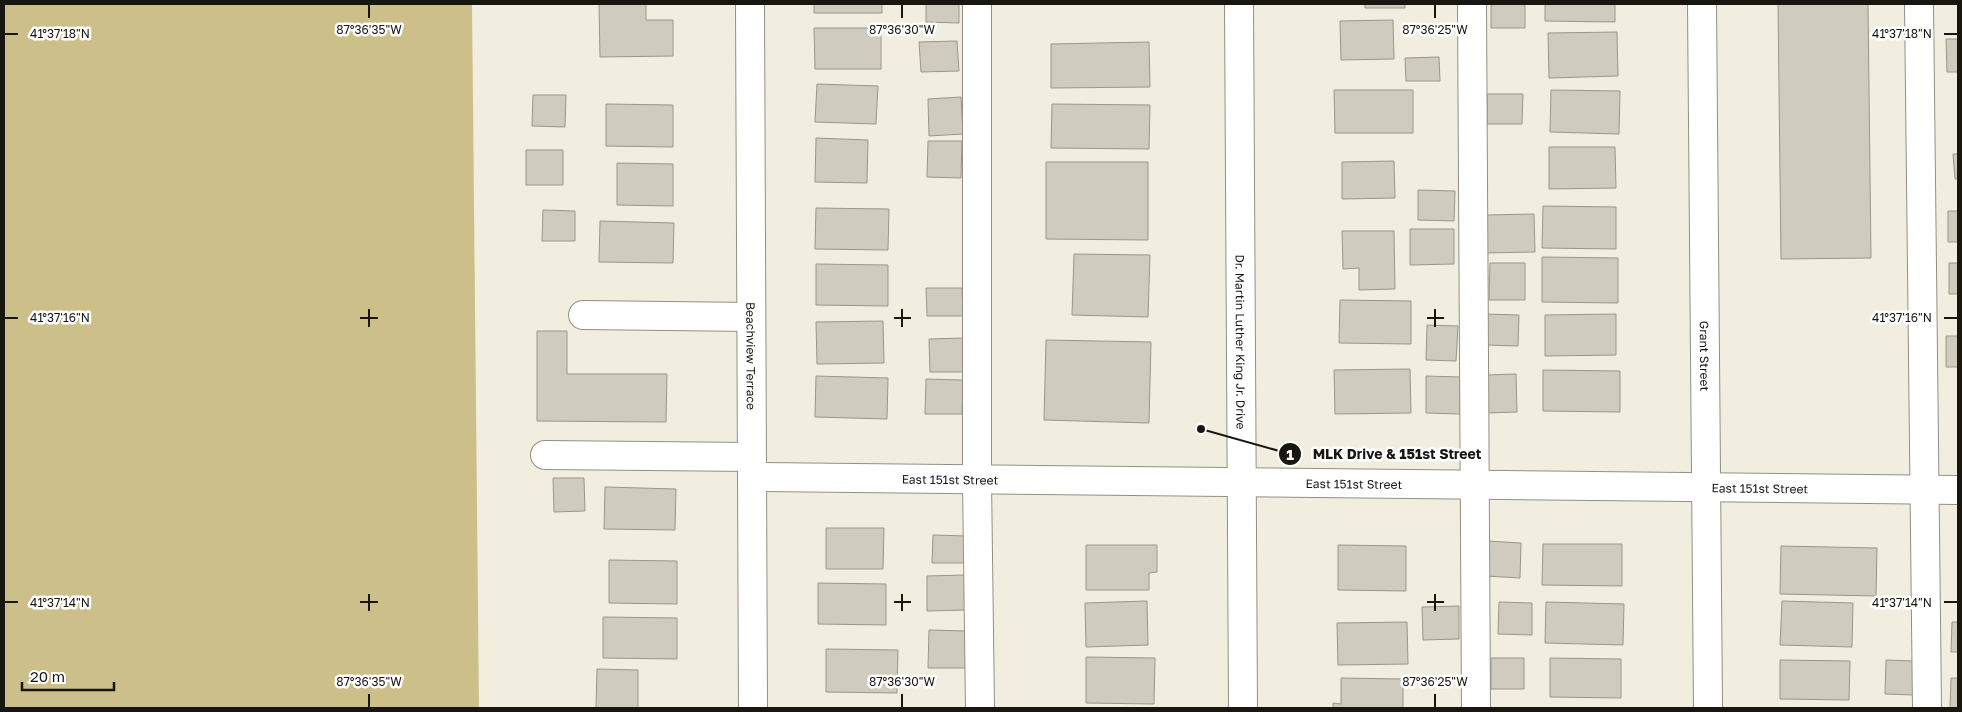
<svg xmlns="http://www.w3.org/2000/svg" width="1962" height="712" viewBox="0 0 1962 712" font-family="'Golos Text',sans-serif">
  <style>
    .green { fill: #cdbf89 }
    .building { fill: #cfcbbe; stroke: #9a978a }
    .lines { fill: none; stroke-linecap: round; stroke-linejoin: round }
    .minor-casing { stroke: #939083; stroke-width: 30 }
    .minor { stroke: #fff; stroke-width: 28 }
    .ticks { fill: none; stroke: #171611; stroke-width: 2 }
    .labels { text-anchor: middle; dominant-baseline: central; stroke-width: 5; stroke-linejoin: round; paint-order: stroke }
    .street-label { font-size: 12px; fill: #171611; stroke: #fff }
    .ticks-label { font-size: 12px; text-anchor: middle; fill: #171611; stroke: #fff; stroke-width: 5; stroke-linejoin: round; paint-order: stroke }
    .leader { fill: none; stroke: #171611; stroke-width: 2 }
    .callout-dot { fill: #171611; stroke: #fff; stroke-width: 2 }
    .mark-label { font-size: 15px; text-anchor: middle; font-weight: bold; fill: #fff }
    .callout-label { font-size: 14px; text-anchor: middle; font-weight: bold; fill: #171611; stroke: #fff; stroke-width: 5; stroke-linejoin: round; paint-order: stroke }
  </style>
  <rect width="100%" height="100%" fill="#f1eee0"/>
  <path class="green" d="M 4,4 L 472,4 L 479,708 L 4,708 Z"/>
  <path class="building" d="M 599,4 L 646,4 L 646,20 L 673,20 L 673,56 L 600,57 Z
    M 814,4 L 882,4 L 882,13 L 814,13 Z
    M 926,4 L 959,4 L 959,23 L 926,22 Z
    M 1365,4 L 1405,4 L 1405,8 L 1365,8 Z
    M 1491,4 L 1525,4 L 1525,28 L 1491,28 Z
    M 1545,4 L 1615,4 L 1615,22 L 1545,21 Z
    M 1778,4 L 1868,4 L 1871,258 L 1781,259 Z
    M 1393,20 L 1394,59 L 1341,60 L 1340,21 Z
    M 814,28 L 881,28 L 881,69 L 815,69 Z
    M 1617,32 L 1618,76 L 1549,78 L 1548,33 Z
    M 1946,39 L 1958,39 L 1958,72 L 1947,72 Z
    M 957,41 L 959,71 L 921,72 L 919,42 Z
    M 1149,42 L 1150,87 L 1051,88 L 1051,44 Z
    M 1439,57 L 1440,81 L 1406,81 L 1405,58 Z
    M 817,84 L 878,86 L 876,124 L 815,122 Z
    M 1334,90 L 1413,90 L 1413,133 L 1335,133 Z
    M 1551,90 L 1620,91 L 1619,134 L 1550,132 Z
    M 1487,94 L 1523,94 L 1522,124 L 1487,124 Z
    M 533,95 L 566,95 L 565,127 L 532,126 Z
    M 961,97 L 963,134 L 929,136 L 928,99 Z
    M 606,104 L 673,105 L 673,147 L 606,146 Z
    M 1052,104 L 1150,105 L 1149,149 L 1051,148 Z
    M 816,138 L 868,140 L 867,183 L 815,182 Z
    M 928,141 L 962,141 L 961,178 L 927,177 Z
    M 1549,147 L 1615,147 L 1616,188 L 1549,189 Z
    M 526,150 L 563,150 L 563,185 L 526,185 Z
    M 1953,154 L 1958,154 L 1958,179 L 1955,179 Z
    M 1394,161 L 1395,198 L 1342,199 L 1342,162 Z
    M 1046,162 L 1148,162 L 1148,240 L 1046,239 Z
    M 617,163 L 673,164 L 673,206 L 617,205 Z
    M 1418,190 L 1455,191 L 1454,221 L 1418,220 Z
    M 1543,206 L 1616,207 L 1616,249 L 1542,248 Z
    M 816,208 L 889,209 L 888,250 L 815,249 Z
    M 543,210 L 575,211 L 575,241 L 542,241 Z
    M 1948,211 L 1958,211 L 1958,242 L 1948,242 Z
    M 1534,214 L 1535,252 L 1487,253 L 1486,215 Z
    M 600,221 L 674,223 L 673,263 L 599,262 Z
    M 1410,229 L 1454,229 L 1454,264 L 1410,265 Z
    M 1342,231 L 1394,231 L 1395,289 L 1359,290 L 1359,268 L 1343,269 Z
    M 1074,254 L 1150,255 L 1148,317 L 1072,315 Z
    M 1542,257 L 1618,258 L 1618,303 L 1542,302 Z
    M 1490,263 L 1525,263 L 1525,300 L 1489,300 Z
    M 1949,263 L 1958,263 L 1958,294 L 1949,294 Z
    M 816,264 L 888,265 L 888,306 L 816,305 Z
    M 926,288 L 962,288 L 963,316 L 927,316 Z
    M 1340,300 L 1411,301 L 1411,344 L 1339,343 Z
    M 1484,314 L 1519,315 L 1518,346 L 1484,345 Z
    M 1616,314 L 1616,355 L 1545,356 L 1545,315 Z
    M 883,321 L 884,363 L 817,364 L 816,322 Z
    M 1427,325 L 1458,326 L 1456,361 L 1426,360 Z
    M 537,331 L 567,331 L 567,374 L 667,374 L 666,422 L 537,421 Z
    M 1946,336 L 1958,336 L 1958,367 L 1946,367 Z
    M 964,338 L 964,372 L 930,372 L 929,339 Z
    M 1046,340 L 1151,342 L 1149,423 L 1044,420 Z
    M 1410,369 L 1411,413 L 1335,414 L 1334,370 Z
    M 1543,370 L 1620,371 L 1620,412 L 1543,411 Z
    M 1516,374 L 1517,412 L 1486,413 L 1484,375 Z
    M 816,376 L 888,378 L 887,419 L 815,417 Z
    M 1426,376 L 1461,377 L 1460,414 L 1426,413 Z
    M 926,379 L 963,380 L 962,414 L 925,414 Z
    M 553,478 L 584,478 L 585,511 L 554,512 Z
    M 605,487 L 676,489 L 675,530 L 604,529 Z
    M 826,528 L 884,528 L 883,569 L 826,569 Z
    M 933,535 L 967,536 L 966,563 L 932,563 Z
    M 1487,541 L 1521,543 L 1520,578 L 1486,576 Z
    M 1543,544 L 1622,544 L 1622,586 L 1542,585 Z
    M 1086,545 L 1157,545 L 1157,572 L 1149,573 L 1149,590 L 1086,590 Z
    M 1338,545 L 1406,546 L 1406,591 L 1338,590 Z
    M 1781,546 L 1877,548 L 1876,596 L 1780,594 Z
    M 609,560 L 677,561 L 677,604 L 609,603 Z
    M 966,575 L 966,610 L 927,611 L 927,576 Z
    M 818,583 L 886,584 L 886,625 L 818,624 Z
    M 1147,601 L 1148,645 L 1086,647 L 1085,603 Z
    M 1782,601 L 1853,603 L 1852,647 L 1780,645 Z
    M 1499,602 L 1532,603 L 1532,635 L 1498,634 Z
    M 1546,602 L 1624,604 L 1623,645 L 1545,643 Z
    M 1459,606 L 1459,639 L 1423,640 L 1422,607 Z
    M 603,617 L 677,618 L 677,659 L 603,658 Z
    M 1407,622 L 1408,664 L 1338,665 L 1337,623 Z
    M 1952,622 L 1958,622 L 1958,652 L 1951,652 Z
    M 929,630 L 967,631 L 966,668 L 928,668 Z
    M 826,649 L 898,650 L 897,693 L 826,692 Z
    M 1086,657 L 1155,658 L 1154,704 L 1086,703 Z
    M 1491,658 L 1524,658 L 1524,689 L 1491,689 Z
    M 1550,658 L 1621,659 L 1621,698 L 1550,697 Z
    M 1780,660 L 1850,661 L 1849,700 L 1780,699 Z
    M 1886,660 L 1915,661 L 1915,695 L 1885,694 Z
    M 597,669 L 638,670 L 638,708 L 596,708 Z
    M 1341,678 L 1403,679 L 1403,708 L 1333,708 L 1333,703 L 1341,704 Z
    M 1951,678 L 1958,678 L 1958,708 L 1950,708 Z"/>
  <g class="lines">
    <g class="minor-casing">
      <g id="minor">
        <path id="s1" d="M 750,4 L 753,708"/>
        <path d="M 977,4 L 977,480 L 980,708"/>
        <path id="s2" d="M 1239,4 L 1243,708"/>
        <path d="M 1472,4 L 1476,708"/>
        <path id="s3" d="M 1702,4 L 1708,708"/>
        <path d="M 1919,4 L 1927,708"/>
        <path d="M 583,315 L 751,317"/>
        <path d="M 545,455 L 752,457"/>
        <path id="s4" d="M 752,477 L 1958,490"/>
      </g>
    </g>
    <use href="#minor" class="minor"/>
  </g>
  <path class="ticks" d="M 369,5 L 369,18M 902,5 L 902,18M 1435,5 L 1435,18M 5,34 L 18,34M 1944,34 L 1957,34M 369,309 L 369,327M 902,309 L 902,327M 1435,309 L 1435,327M 5,318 L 18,318M 360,318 L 378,318M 894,318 L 911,318M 1427,318 L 1444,318M 1944,318 L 1957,318M 369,594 L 369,611M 902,594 L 902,611M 1435,594 L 1435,611M 5,602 L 18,602M 360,602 L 378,602M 894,602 L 911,602M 1427,602 L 1444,602M 1944,602 L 1957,602M 369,694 L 369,707M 902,694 L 902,707M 1435,694 L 1435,707"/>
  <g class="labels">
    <g class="street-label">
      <text stroke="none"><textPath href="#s2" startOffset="338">Dr. Martin Luther King Jr. Drive</textPath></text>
      <text stroke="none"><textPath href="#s1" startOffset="352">Beachview Terrace</textPath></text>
      <text stroke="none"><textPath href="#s3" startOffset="352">Grant Street</textPath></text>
      <text stroke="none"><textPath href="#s4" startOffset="198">East 151st Street</textPath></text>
      <text stroke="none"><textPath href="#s4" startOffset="602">East 151st Street</textPath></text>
      <text stroke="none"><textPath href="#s4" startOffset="1008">East 151st Street</textPath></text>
    </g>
  </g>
  <g class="ticks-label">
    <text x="369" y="34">87°36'35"W</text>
    <text x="902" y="34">87°36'30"W</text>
    <text x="1435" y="34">87°36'25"W</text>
    <text x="60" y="38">41°37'18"N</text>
    <text x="1902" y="38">41°37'18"N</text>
    <text x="60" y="322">41°37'16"N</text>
    <text x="1902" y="322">41°37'16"N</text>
    <text x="60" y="607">41°37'14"N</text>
    <text x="1902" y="607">41°37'14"N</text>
    <text x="369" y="686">87°36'35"W</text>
    <text x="902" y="686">87°36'30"W</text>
    <text x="1435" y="686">87°36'25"W</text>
  </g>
  <path class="leader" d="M1201 429L1290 454"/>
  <g class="callout-dot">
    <circle cx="1201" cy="429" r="5"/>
    <circle cx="1290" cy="454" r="12"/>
  </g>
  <g class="mark-label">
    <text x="1290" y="460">1</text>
  </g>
  <g class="callout-label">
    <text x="1397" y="459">MLK Drive &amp; 151st Street</text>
  </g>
  <rect width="1962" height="712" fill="none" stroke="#171611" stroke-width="10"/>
  <path d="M22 682v8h92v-8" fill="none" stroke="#171611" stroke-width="2.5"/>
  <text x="30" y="682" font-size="15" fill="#171611" stroke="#ffffff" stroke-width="4" paint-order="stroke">20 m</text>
</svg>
